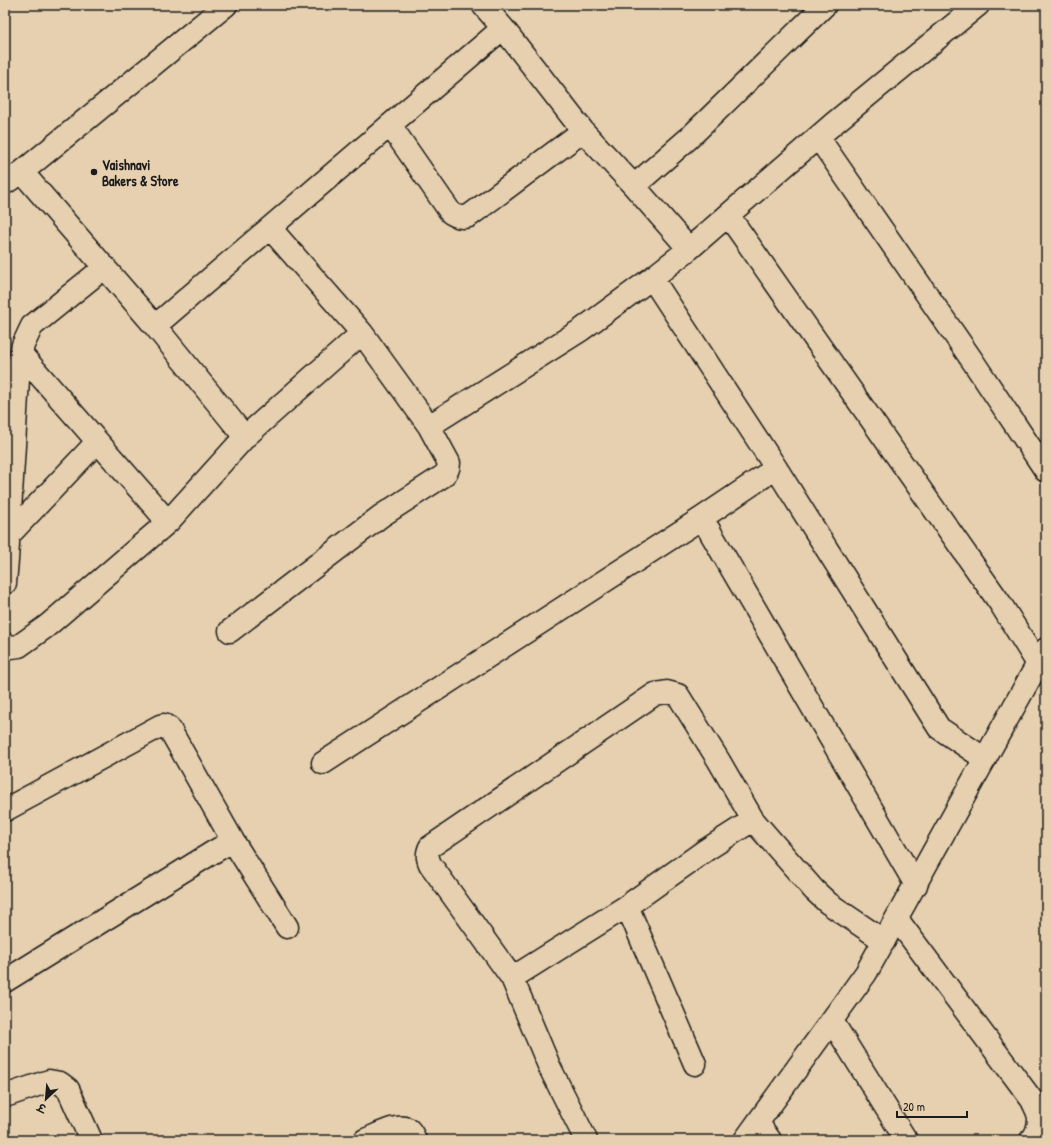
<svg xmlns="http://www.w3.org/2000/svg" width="1051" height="1145" viewBox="0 0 1051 1145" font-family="'Patrick Hand','Playpen Sans Deva',sans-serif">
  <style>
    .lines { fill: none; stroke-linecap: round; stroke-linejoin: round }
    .street-casing { stroke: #1c1c1c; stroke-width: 25 }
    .secondary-casing { stroke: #1c1c1c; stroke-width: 25 }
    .street { stroke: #e6d0af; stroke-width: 22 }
    .secondary { stroke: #e6d0af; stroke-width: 22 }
    .poi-dot { fill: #1c1c1c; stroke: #e6d0af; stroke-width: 1.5 }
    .labels { text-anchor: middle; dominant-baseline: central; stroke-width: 3; stroke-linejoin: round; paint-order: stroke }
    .poi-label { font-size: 14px; font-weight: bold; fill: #1c1c1c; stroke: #e6d0af; text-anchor: start }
  </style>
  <rect width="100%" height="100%" fill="#e6d0af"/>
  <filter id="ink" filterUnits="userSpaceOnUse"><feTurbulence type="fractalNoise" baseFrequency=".025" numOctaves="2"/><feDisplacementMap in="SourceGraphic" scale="8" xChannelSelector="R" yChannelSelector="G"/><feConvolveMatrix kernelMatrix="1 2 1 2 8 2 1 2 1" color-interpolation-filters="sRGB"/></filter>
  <g filter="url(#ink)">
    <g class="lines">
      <g class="street-casing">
        <path id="street" d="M 483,5 L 503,28 L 583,131 L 469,216 C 461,218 458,217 451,213 L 390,125 L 503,28
          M 583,131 L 634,186 L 689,249
          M 818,137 L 972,360 L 1046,471
          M 22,172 L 155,326 L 390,125
          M 5,183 L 22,172 L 226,5
          M 634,186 L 689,138 L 825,5
          M 728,215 L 1000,603 L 1038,664
          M 652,278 L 776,468 L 939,728 L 985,759
          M 155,326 L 245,437 L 362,333 L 270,228
          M 21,354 L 168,522
          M 429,426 L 581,330 L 652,278 L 689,249 L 833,124 L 978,5
          M 702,518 L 916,885
          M 9,535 L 97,442
          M 5,583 L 7,560 L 19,363 L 23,345 L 32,326 L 105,267
          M 230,631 L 381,516 L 443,476 C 447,472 449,469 449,463 L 429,426 L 362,333
          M 5,644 L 7,646 L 12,647 L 19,646 L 47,626 L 168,522 L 245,437
          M 323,763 L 702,518 L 776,468
          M 5,810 L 160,726 L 164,725 L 169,728 L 233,841 L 287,927
          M 753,820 L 814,890 L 828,903 L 884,941
          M 627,906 L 695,1064
          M 897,919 L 1032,1100 C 1034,1105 1039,1113 1039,1119 C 1039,1126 1036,1136 1031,1140
          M 512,978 L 627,906 L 706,850 L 753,820 L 719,761 L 678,695 L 667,692 L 655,694 L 430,847 C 427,854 427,857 430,864 L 512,978 L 550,1068 L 586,1140
          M 5,981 L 215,851 L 233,841
          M 832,1021 L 906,1140
          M 5,1096 L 49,1081 L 60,1083 L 68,1089 L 91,1140
          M 758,1123 L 770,1140
          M 365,1140 C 376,1136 397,1123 408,1129 C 412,1132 413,1136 415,1140"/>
      </g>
      <g class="secondary-casing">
        <path id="secondary" d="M 745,1140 L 866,973 L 1046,649"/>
      </g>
      <use href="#street" class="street"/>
      <use href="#secondary" class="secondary"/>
    </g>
  </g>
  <circle class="poi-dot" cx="94" cy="172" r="4"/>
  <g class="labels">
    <g class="poi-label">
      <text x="102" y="164">Vaishnavi<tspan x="102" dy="16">Bakers &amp; Store</tspan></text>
    </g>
  </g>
  <rect width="1051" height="1145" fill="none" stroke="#e6d0af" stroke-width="20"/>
  <rect x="10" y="10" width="1031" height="1125" fill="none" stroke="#1c1c1c" stroke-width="1.5" filter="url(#ink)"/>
  <g transform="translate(46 1099) rotate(206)" stroke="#e6d0af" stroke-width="3" paint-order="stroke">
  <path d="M0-3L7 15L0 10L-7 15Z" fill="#1c1c1c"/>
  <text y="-6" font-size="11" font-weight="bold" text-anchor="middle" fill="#1c1c1c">उ</text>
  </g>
  <path d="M897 1111v6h70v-6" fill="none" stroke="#1c1c1c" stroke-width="2"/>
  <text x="903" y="1111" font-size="12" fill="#1c1c1c" stroke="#e6d0af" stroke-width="3" paint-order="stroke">20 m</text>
</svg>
